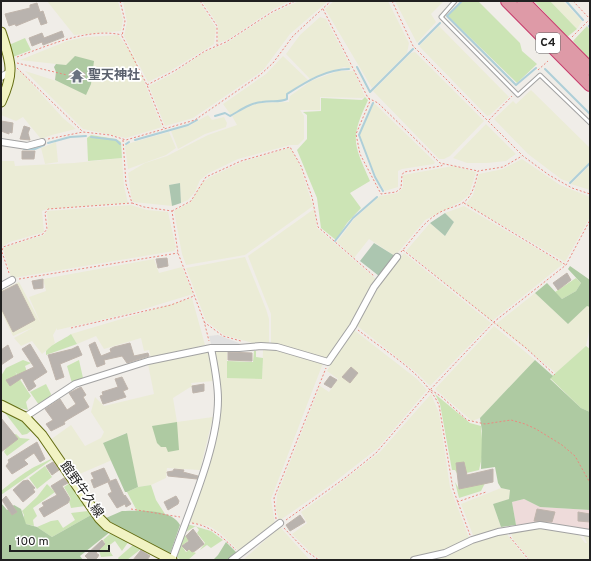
<svg xmlns="http://www.w3.org/2000/svg" width="591" height="561" viewBox="0 0 591 561" font-family="Overpass,'Noto Sans JP',sans-serif">
  <style>
    .commercial { fill: #eedbda }
    .farmland { fill: #ebecd6 }
    .grass { fill: #cce4b5 }
    .forest { fill: #aecaa2 }
    .cemetery { fill: #acc6b0 }
    .parking { fill: #e1e1e1 }
    .lines { fill: none; stroke-linecap: round; stroke-linejoin: round }
    .stream { stroke: #aecfd8; stroke-width: 2 }
    .building { fill: #b9b3ae; stroke: #c0b5ac }
    .lane-casing { stroke: #a2a2a2; stroke-width: 5 }
    .street-casing { stroke: #a2a2a2; stroke-width: 8 }
    .secondary-casing { stroke: #646d12; stroke-width: 11 }
    .highway-casing { stroke: #c83c6d; stroke-width: 14 }
    .path { stroke: #eb897f; stroke-width: 1; stroke-dasharray: 2 2; stroke-linecap: butt }
    .lane { stroke: #fff; stroke-width: 3 }
    .street { stroke: #fff; stroke-width: 6 }
    .secondary { stroke: #f1f3c3; stroke-width: 9 }
    .highway { stroke: #de9aa7; stroke-width: 12 }
    .labels { text-anchor: middle; dominant-baseline: central; stroke-width: 3.5; stroke-linejoin: round; paint-order: stroke }
    .shield { fill: #fff; stroke: #646464; stroke-width: 1 }
    .shield-label { font-size: 12px; font-weight: bold; fill: #212121 }
    .worship-label { font-size: 13px; font-weight: bold; fill: #5b616d; stroke: #fff; text-anchor: start }
    .street-label { font-size: 13px; fill: #212121; stroke: #fff }
  </style>
  <rect width="100%" height="100%" fill="#f0ede8"/>
  <path class="commercial" d="M 524,499 L 540,507 L 590,510 L 590,531 L 540,523 L 516,525 L 512,502 Z"/>
  <path class="farmland" d="M 47,1 L 118,1 L 123,20 L 121,31 L 74,35 Z
    M 123,1 L 199,1 L 216,28 L 214,44 L 170,71 L 148,82 L 124,36 L 127,22 Z
    M 202,1 L 290,1 L 272,10 L 227,40 L 218,43 L 218,25 Z
    M 299,1 L 328,1 L 290,34 L 264,69 L 258,74 L 193,118 L 165,126 L 149,86 L 174,73 L 203,53 L 225,44 L 271,14 Z
    M 334,1 L 388,1 L 409,43 L 407,53 L 372,88 L 325,9 Z
    M 395,1 L 444,1 L 431,14 L 436,22 L 417,43 Z
    M 550,1 L 563,1 L 582,21 L 577,29 Z
    M 320,17 L 326,19 L 352,69 L 344,67 L 310,79 L 286,54 L 300,35 Z
    M 439,26 L 509,97 L 490,115 L 487,116 L 419,46 Z
    M 118,35 L 134,56 L 162,127 L 126,138 L 83,129 L 25,71 L 66,84 L 86,95 L 65,65 L 20,60 L 67,41 L 86,37 Z
    M 415,52 L 484,121 L 450,156 L 444,159 L 439,159 L 373,91 L 411,53 Z
    M 283,56 L 308,80 L 289,92 L 285,100 L 253,103 L 231,115 L 223,104 L 266,74 Z
    M 14,68 L 22,73 L 63,118 L 76,129 L 52,135 L 41,139 L 23,117 L 16,121 L 1,115 L 10,91 Z
    M 338,71 L 354,71 L 365,97 L 362,98 L 320,97 L 320,110 L 300,110 L 304,116 L 304,139 L 298,145 L 290,145 L 238,159 L 209,173 L 200,180 L 195,192 L 188,200 L 181,203 L 180,183 L 169,185 L 172,206 L 133,202 L 131,196 L 128,173 L 145,163 L 167,156 L 208,135 L 237,125 L 232,116 L 246,108 L 258,103 L 289,102 L 290,96 L 311,81 Z
    M 531,90 L 590,148 L 590,162 L 569,182 L 561,179 L 528,154 L 494,119 L 513,101 L 516,104 Z
    M 374,103 L 435,162 L 434,164 L 402,169 L 398,171 L 398,187 L 385,191 L 377,179 L 359,136 Z
    M 208,115 L 212,120 L 224,117 L 227,123 L 226,127 L 205,134 L 178,149 L 171,131 L 189,126 Z
    M 486,124 L 516,154 L 506,161 L 487,163 L 467,163 L 453,158 Z
    M 169,132 L 176,148 L 166,155 L 128,169 L 125,146 L 127,144 Z
    M 56,142 L 58,162 L 45,164 L 41,148 Z
    M 289,148 L 291,149 L 300,166 L 313,206 L 245,255 L 186,265 L 182,254 L 174,211 L 191,202 L 202,183 L 210,177 L 242,162 Z
    M 122,158 L 124,186 L 128,203 L 47,209 L 42,211 L 44,232 L 10,242 L 1,247 L 1,161 L 14,161 L 15,166 L 74,163 Z
    M 522,159 L 560,185 L 590,197 L 590,217 L 565,262 L 466,204 L 473,195 L 479,174 L 503,169 Z
    M 590,165 L 590,190 L 571,184 Z
    M 453,166 L 476,172 L 469,195 L 460,202 L 425,220 L 395,256 L 369,239 L 354,258 L 337,242 L 354,219 L 380,196 L 398,193 L 403,187 L 403,175 Z
    M 131,205 L 147,210 L 168,212 L 176,248 L 174,251 L 13,278 L 11,277 L 3,249 L 6,247 L 44,235 L 48,229 L 47,211 Z
    M 464,206 L 563,264 L 492,321 L 406,251 L 430,223 L 445,236 L 454,222 L 445,213 Z
    M 314,209 L 317,228 L 377,280 L 349,328 L 329,358 L 326,359 L 271,345 L 271,314 L 248,256 Z
    M 404,253 L 491,323 L 430,386 L 417,373 L 356,325 L 385,276 Z
    M 245,257 L 266,309 L 269,319 L 269,344 L 256,344 L 224,335 L 206,321 L 186,268 Z
    M 154,259 L 159,273 L 182,267 L 193,294 L 131,313 L 57,330 L 57,328 L 53,335 L 55,343 L 42,354 L 32,341 L 21,346 L 14,338 L 34,327 L 13,336 L 1,311 L 1,291 L 19,282 L 41,324 L 29,297 L 46,291 L 43,279 Z
    M 535,293 L 568,324 L 588,305 L 590,307 L 590,327 L 586,346 L 556,373 L 496,324 Z
    M 192,298 L 205,345 L 151,358 L 149,350 L 144,351 L 141,338 L 104,349 L 96,336 L 77,344 L 71,334 Z
    M 494,326 L 535,360 L 480,418 L 472,421 L 435,389 Z
    M 354,330 L 417,379 L 427,390 L 378,448 L 332,484 L 279,521 L 276,508 L 277,495 L 320,386 L 329,392 L 338,379 L 327,371 L 339,350 Z
    M 207,350 L 209,352 L 213,381 L 191,383 L 192,386 L 173,398 L 177,422 L 213,417 L 200,470 L 167,468 L 166,478 L 151,485 L 138,487 L 126,433 L 103,443 L 112,460 L 75,476 L 50,440 L 71,425 L 85,446 L 101,438 L 104,432 L 91,412 L 95,397 L 104,406 L 154,394 L 148,364 Z
    M 214,350 L 227,350 L 227,378 L 262,378 L 263,350 L 275,350 L 323,363 L 271,499 L 275,524 L 240,552 L 219,532 L 209,526 L 188,522 L 217,427 Z
    M 431,394 L 439,413 L 450,487 L 469,538 L 468,540 L 439,552 L 404,560 L 322,560 L 311,553 L 292,534 L 307,523 L 301,512 L 329,492 L 380,452 Z
    M 501,488 L 510,490 L 509,499 L 493,504 L 501,527 L 477,536 L 473,535 L 461,504 Z
    M 280,527 L 309,559 L 308,560 L 243,560 Z
    M 539,527 L 579,535 L 585,543 L 587,543 L 583,535 L 590,536 L 590,560 L 530,560 L 513,539 L 511,532 Z
    M 506,533 L 527,560 L 427,560 L 450,554 L 481,539 Z"/>
  <path class="grass" d="M 463,1 L 478,1 L 520,43 L 522,51 L 537,64 L 517,83 L 448,16 Z
    M 534,1 L 550,1 L 577,29 L 567,37 Z
    M 587,26 L 590,30 L 590,60 L 573,41 Z
    M 25,38 L 31,50 L 13,57 L 9,45 Z
    M 365,97 L 368,100 C 350,139 353,143 370,181 L 350,193 L 361,208 L 347,223 L 336,240 L 321,228 L 317,198 L 297,150 L 307,139 L 307,115 L 303,112 L 321,111 L 321,98 L 362,100 Z
    M 91,135 L 116,139 L 121,142 L 122,158 L 88,161 L 87,138 Z
    M 576,278 L 581,283 L 576,291 L 562,299 L 555,292 Z
    M 71,334 L 77,344 L 46,355 L 46,351 C 53,343 63,340 71,334 Z
    M 586,346 L 590,349 L 590,412 L 581,408 L 550,378 Z
    M 254,351 L 256,351 L 256,357 L 263,358 L 262,379 L 227,378 L 227,361 L 253,362 Z
    M 23,360 L 31,363 L 25,366 L 28,375 L 22,379 L 15,372 L 31,396 L 26,402 L 28,410 L 16,407 L 1,400 L 1,376 L 6,368 Z
    M 79,360 L 83,378 L 72,383 L 67,366 Z
    M 46,384 L 51,394 L 50,397 L 39,405 L 30,392 Z
    M 435,394 L 470,423 L 481,426 L 483,453 L 479,470 L 458,475 L 455,470 L 452,470 L 440,404 Z
    M 6,410 L 16,416 L 32,430 L 27,434 L 22,435 L 5,413 Z
    M 16,434 L 20,438 L 30,439 L 7,456 L 4,452 L 6,448 L 17,439 L 14,435 Z
    M 54,458 L 1,495 L 1,491 C 21,475 29,468 54,458 Z
    M 45,466 L 52,477 L 37,489 L 29,478 Z
    M 455,482 L 459,489 L 485,483 L 481,491 L 459,498 Z
    M 70,483 L 85,506 L 71,508 L 69,501 L 71,499 L 64,487 Z
    M 47,484 L 55,492 L 33,508 L 37,516 L 33,520 L 34,526 L 26,524 L 23,521 L 24,515 L 22,511 L 37,497 Z
    M 151,485 L 156,500 L 165,514 L 137,511 L 127,492 L 138,487 Z
    M 88,511 L 91,515 L 52,537 L 37,527 L 51,521 L 58,520 L 63,528 L 75,520 L 71,513 Z
    M 187,524 L 211,531 L 223,540 L 211,548 L 207,545 L 200,550 L 205,543 L 197,533 L 199,530 L 196,526 L 184,533 Z
    M 111,533 L 129,541 L 122,551 L 115,541 L 107,547 L 113,556 L 101,557 L 98,548 L 105,543 L 103,540 Z
    M 184,534 L 189,540 L 182,546 L 186,552 L 189,550 L 196,553 L 188,560 L 181,560 L 175,556 Z
    M 134,544 L 141,549 L 127,560 L 119,560 L 118,558 Z"/>
  <path class="forest" d="M 75,56 L 94,61 L 91,84 L 86,95 L 55,80 L 56,72 L 54,67 L 56,64 L 66,65 Z
    M 570,266 L 590,280 L 590,307 L 587,306 L 568,324 L 535,293 L 547,283 L 562,299 L 576,291 L 581,283 L 568,269 Z
    M 535,360 L 553,376 L 550,379 L 581,408 L 590,412 L 590,510 L 540,507 L 524,499 L 512,502 L 516,525 L 501,527 L 493,504 L 509,499 L 510,490 L 501,488 L 498,483 L 495,467 L 481,469 L 482,431 L 480,418 Z
    M 177,422 L 179,450 L 168,452 L 166,447 L 161,447 L 157,443 L 152,426 Z
    M 127,433 L 138,487 L 127,492 L 125,492 L 103,443 Z
    M 1,503 L 7,510 L 14,505 L 21,509 L 26,524 L 37,527 L 52,537 L 91,515 L 101,526 L 110,532 L 80,556 L 83,560 L 1,560 Z
    M 122,511 C 138,511 171,508 180,525 L 170,554 L 116,526 L 106,518 Z
    M 226,542 L 237,553 L 229,560 L 213,560 L 218,555 Z"/>
  <path class="cemetery" d="M 180,183 L 181,203 L 172,206 L 169,185 Z
    M 445,213 L 454,222 L 445,236 L 430,223 Z
    M 374,243 L 395,256 L 379,276 L 360,261 Z"/>
  <path class="parking" d="M 218,335 L 239,343 L 240,346 L 211,344 L 209,336 Z"/>
  <g class="lines">
    <path class="stream" d="M 462,1 L 447,16 L 516,85 L 536,68
      M 566,1 L 583,20
      M 589,26 L 590,28
      M 419,44 L 440,23
      M 357,67 L 370,92 L 413,49
      M 545,69 L 590,114
      M 373,103 L 359,135 L 375,177 L 383,191
      M 215,116 L 225,113 L 230,116 C 241,110 250,103 262,102 C 271,100 279,103 287,99 L 287,94 C 306,82 326,69 349,69
      M 91,137 L 116,140 L 120,144
      M 135,140 L 188,125 L 197,120
      M 48,143 L 70,137 L 86,136
      M 126,144 L 129,142
      M 24,149 L 35,149 L 44,145
      M 570,183 L 590,163
      M 335,241 L 353,218 L 377,197"/>
  </g>
  <path class="building" d="M 37,3 L 40,12 L 43,11 L 47,23 L 41,25 L 38,17 L 16,26 L 15,24 L 9,26 L 5,14 L 30,8 L 30,5 Z
    M 62,31 L 64,37 L 43,45 L 42,42 L 32,46 L 29,38 L 42,33 L 44,38 Z
    M 70,71 L 85,73 L 84,80 L 69,78 Z
    M 1,121 L 13,123 L 12,133 L 9,132 L 9,134 L 1,131 Z
    M 24,126 L 30,128 L 28,133 L 30,140 L 20,139 Z
    M 22,151 L 35,151 L 34,159 L 22,159 Z
    M 167,258 L 168,266 L 158,268 L 156,259 Z
    M 567,273 L 571,280 L 558,290 L 553,283 Z
    M 43,279 L 43,288 L 34,289 L 32,281 Z
    M 17,284 L 35,320 L 13,332 L 1,308 L 1,292 Z
    M 95,342 L 101,356 L 111,352 L 110,349 L 114,347 L 130,343 L 134,356 L 148,353 L 149,356 L 127,363 L 122,356 L 104,360 L 105,364 L 97,367 L 89,345 Z
    M 30,344 L 47,372 L 33,381 L 36,386 L 29,391 L 22,378 L 10,386 L 6,380 L 34,367 L 22,349 Z
    M 8,345 L 13,357 L 1,365 L 1,350 Z
    M 78,346 L 82,355 L 60,364 L 64,377 L 56,380 L 48,355 L 72,349 Z
    M 228,352 L 252,353 L 252,361 L 228,360 Z
    M 351,367 L 358,373 L 350,383 L 342,377 Z
    M 330,376 L 337,380 L 331,388 L 324,384 Z
    M 122,377 L 128,389 L 123,391 L 126,397 L 103,404 L 100,396 L 103,395 L 102,392 L 118,387 L 115,379 Z
    M 204,384 L 204,391 L 193,393 L 192,386 Z
    M 81,387 L 86,395 L 83,397 L 89,407 L 67,420 L 64,422 L 65,424 L 51,431 L 46,424 L 53,420 L 45,409 L 60,399 L 67,410 L 76,404 L 69,393 Z
    M 1,418 L 18,439 L 1,452 Z
    M 37,442 L 45,459 L 40,462 L 34,453 L 24,460 L 28,464 L 12,474 L 6,466 L 9,462 L 8,460 Z
    M 53,462 L 59,470 L 52,475 L 46,466 Z
    M 464,462 L 467,475 L 493,469 L 493,482 L 459,489 L 456,463 Z
    M 104,468 L 110,481 L 94,488 L 91,480 L 94,479 L 91,473 Z
    M 174,469 L 184,470 L 183,472 L 198,476 L 197,479 L 168,476 L 167,472 L 173,471 Z
    M 64,478 L 68,483 L 62,486 L 70,499 L 68,503 L 44,517 L 39,509 L 44,506 L 42,503 L 57,495 L 51,486 Z
    M 116,479 L 124,496 L 125,495 L 131,504 L 126,507 L 125,504 L 117,508 L 108,494 L 112,492 L 108,482 Z
    M 28,480 L 35,488 L 33,489 L 35,492 L 23,502 L 13,490 L 23,481 Z
    M 6,496 L 17,512 L 12,515 L 2,500 Z
    M 176,496 L 179,501 L 178,504 L 168,510 L 164,502 Z
    M 537,509 L 555,512 L 552,522 L 534,521 Z
    M 578,512 L 590,514 L 590,522 L 578,521 Z
    M 300,515 L 305,522 L 290,531 L 286,525 Z
    M 193,529 L 204,544 L 195,551 L 192,552 L 189,549 L 187,551 L 182,546 L 189,541 L 186,536 Z
    M 102,540 L 105,544 L 96,553 L 99,555 L 97,558 L 95,560 L 89,560 L 85,556 Z
    M 141,550 L 150,556 L 147,560 L 133,560 Z"/>
  <g class="lines">
    <g class="lane-casing">
      <path id="lane" d="M 455,1 L 441,17 L 518,95 L 540,75 L 590,123"/>
    </g>
    <g class="street-casing">
      <path id="street" d="M 1,77 L 11,71
        M 1,142 L 27,146 L 42,142
        M 1,286 L 12,280
        M 25,417 L 75,384 L 148,361 L 211,348 L 239,348 L 261,346 L 277,347 L 328,362 L 353,326 L 374,287 L 397,257
        M 172,560 C 188,513 218,448 218,399 C 218,382 214,364 211,348
        M 232,560 L 280,523
        M 414,560 L 445,553 L 472,540 L 498,532 L 540,525 L 590,533"/>
    </g>
    <g class="secondary-casing">
      <path id="secondary" d="M 1,32 C 11,62 15,72 1,102
        M 1,405 L 25,417 L 42,435 L 99,518 L 107,526 L 172,560"/>
    </g>
    <g class="highway-casing">
      <path id="highway" d="M 507,1 L 590,85
        M 523,1 L 590,69"/>
    </g>
    <path class="path" d="M 120,1 L 125,21 L 122,36 L 147,85 L 164,128
      M 200,1 L 217,26 L 217,45
      M 392,1 L 413,46 L 523,156 L 549,175 L 572,188 L 590,194
      M 573,1 L 590,19
      M 323,9 L 368,98 L 378,103 L 440,163 L 478,171
      M 572,37 L 590,19
      M 17,57 C 47,46 89,27 122,35
      M 17,63 L 67,75
      M 17,68 L 82,131
      M 538,70 L 548,61
      M 147,85 L 176,70 L 205,51 L 226,42 L 272,12 L 295,1
      M 369,98 L 370,101 L 356,134 L 360,154 L 381,194 L 396,192 L 401,188 L 402,175 L 404,172 L 441,166 L 444,164
      M 489,120 L 512,96
      M 48,139 L 83,132 L 110,135 L 126,140 L 195,120 L 260,75 L 273,63 L 293,36 L 331,1
      M 123,140 L 126,184 L 132,203 L 144,207 L 172,211 L 178,253 L 204,321 L 209,341
      M 464,203 L 566,265
      M 172,211 L 191,201 L 206,177 L 241,161 L 290,147 L 301,166 L 312,197 L 318,227 L 374,276
      M 403,250 L 526,348 L 555,375
      M 401,252 C 410,242 418,230 428,221 C 454,197 469,218 478,171 L 503,167 L 522,156
      M 9,273 L 2,252 L 3,247 L 43,234 L 47,229 L 45,213 L 48,209 L 132,203
      M 19,279 L 178,253
      M 204,322 L 223,336 L 241,341
      M 71,328 L 171,305 L 194,296
      M 358,330 C 386,352 424,373 439,405 L 453,489 L 470,535
      M 431,390 L 442,397 L 467,420 L 485,424 L 511,420 L 525,424 L 536,429 L 562,445 L 575,456 L 590,483
      M 457,502 L 486,492
      M 131,509 L 180,517
      M 276,519 L 274,498 L 326,368
      M 286,520 L 345,478 L 376,453 L 430,390 L 495,321 L 566,265 L 590,220
      M 192,523 C 211,526 222,537 236,550
      M 284,528 L 306,551 L 319,560
      M 510,537 L 529,560"/>
    <use href="#lane" class="lane"/>
    <use href="#street" class="street"/>
    <use href="#secondary" class="secondary"/>
    <use href="#highway" class="highway"/>
  </g>
  <defs>
    <g id="temple-bare" transform="scale(1.08)"><path d="M0-6L5-2H3V0L6.5 2.5H4V6H1.5V3h-3V6H-4V2.5H-6.5L-3 0V-2H-5Z" fill="#6b7280" stroke="#fff" stroke-width="2.5" paint-order="stroke"/></g>
  </defs>
  <g fill-rule="evenodd">
    <use href="#temple-bare" x="77" y="76"/>
  </g>
  <g class="labels">
    <rect class="shield" x="536" y="33" width="24" height="20" rx="3"/>
    <g class="shield-label">
      <text x="548" y="43">C4</text>
    </g>
    <g class="worship-label">
      <text x="88" y="76">聖天神社</text>
    </g>
    <g class="street-label">
      <text transform="translate(81 490) rotate(55)">館野牛久線</text>
    </g>
  </g>
  <rect width="591" height="561" fill="none" stroke="#212121" stroke-width="4"/>
  <path d="M10 545v6h99v-6" fill="none" stroke="#212121" stroke-width="2"/>
  <text x="16" y="545" font-size="12" fill="#212121" stroke="#ffffff" stroke-width="3" paint-order="stroke">100 m</text>
</svg>
